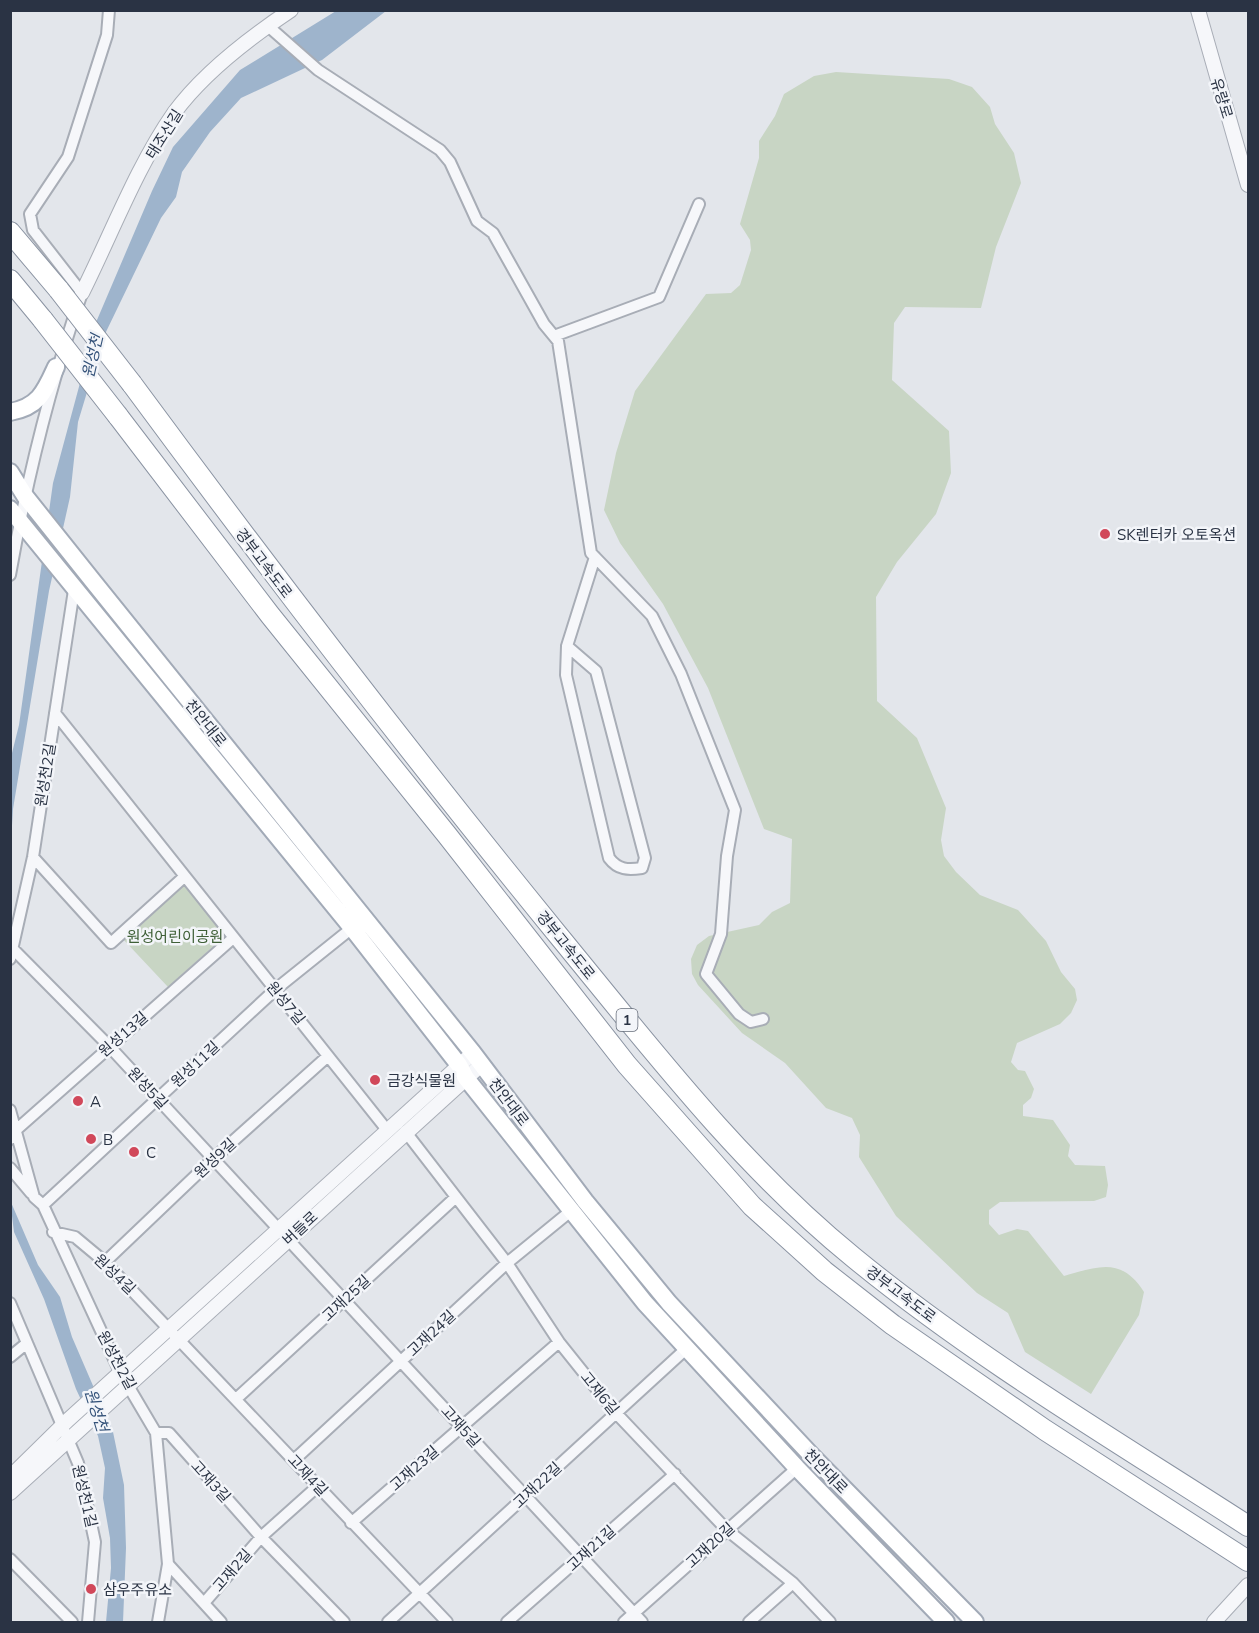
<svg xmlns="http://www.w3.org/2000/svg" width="1259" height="1633" viewBox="0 0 1259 1633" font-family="Mulish,'Noto Sans KR',sans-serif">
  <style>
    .green { fill: #c8d5c4 }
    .water { fill: #9eb4cc }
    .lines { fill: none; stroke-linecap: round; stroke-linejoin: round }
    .minor-casing { stroke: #a8adb6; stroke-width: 14 }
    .tertiary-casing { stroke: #a8adb6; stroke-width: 16 }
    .primary-casing { stroke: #a2aab7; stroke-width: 20 }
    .motorway-casing { stroke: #8a93a2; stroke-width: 22 }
    .minor { stroke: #f6f7fa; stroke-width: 10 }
    .tertiary { stroke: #f6f7fa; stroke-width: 14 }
    .primary { stroke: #fff; stroke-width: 16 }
    .motorway { stroke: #fff; stroke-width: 20 }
    .motorway-bridge-casing { stroke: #8a93a2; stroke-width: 22; stroke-linecap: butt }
    .motorway-bridge { stroke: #fff; stroke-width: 20 }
    .poi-dot { fill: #d1485a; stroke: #f3f5f9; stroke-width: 2 }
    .labels { text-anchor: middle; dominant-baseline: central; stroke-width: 5; stroke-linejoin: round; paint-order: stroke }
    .shield { fill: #f3f5f9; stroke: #666d7a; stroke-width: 1.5 }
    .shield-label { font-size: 14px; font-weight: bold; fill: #2a3344 }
    .street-label { font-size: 15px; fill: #2a3344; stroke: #f3f5f9 }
    .poi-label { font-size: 15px; fill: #2a3344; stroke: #f3f5f9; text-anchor: start }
    .park-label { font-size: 15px; fill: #3f6037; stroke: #f3f5f9 }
    .water-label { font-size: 16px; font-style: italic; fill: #345279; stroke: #f3f5f9 }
  </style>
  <rect width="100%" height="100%" fill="#e3e6eb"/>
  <path class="green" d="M 836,72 L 949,79 L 972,87 L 990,107 L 995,124 L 1014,153 L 1021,183 L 996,247 L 981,308 L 905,307 L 894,323 L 892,380 L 949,431 L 951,473 L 936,514 L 897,562 L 876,597 L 877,701 L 917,738 L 946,808 L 941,840 L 944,856 L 956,872 L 980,895 L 1018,910 L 1046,941 L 1061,972 L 1075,989 L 1077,1000 L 1071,1013 L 1060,1024 L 1017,1043 L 1011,1062 L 1018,1070 L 1025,1071 L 1034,1089 L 1031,1098 L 1023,1105 L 1023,1116 L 1053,1120 L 1070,1145 L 1068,1156 L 1075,1165 L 1105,1166 L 1108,1185 L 1106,1197 L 1094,1201 L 1000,1202 L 989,1210 L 989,1224 L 999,1235 L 1017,1229 L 1028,1231 L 1064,1276 C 1099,1266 1122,1257 1144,1292 L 1139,1315 L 1091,1394 L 1025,1352 L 1008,1313 L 977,1293 L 896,1216 L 859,1157 L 860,1135 L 852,1118 L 826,1108 L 785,1063 L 742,1033 L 698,985 L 692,974 L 691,959 L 697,945 L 709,936 L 759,925 L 772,912 L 790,903 L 792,839 L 764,829 L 708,688 L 663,604 L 620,543 L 604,510 L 616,453 L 635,391 L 706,294 L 731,293 L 740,285 L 751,250 L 750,240 L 740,224 L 759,158 L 759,141 L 775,116 L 784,94 L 814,76 Z
    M 187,881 L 195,881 L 229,922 L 228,933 L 168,987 L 122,938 Z"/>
  <path class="water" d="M 336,11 L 386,11 L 322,60 L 241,98 L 210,132 L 182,172 L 176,197 L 161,218 L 104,336 L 78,422 L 70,497 L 49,591 L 13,809 L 11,842 L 11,757 L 19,725 L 53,483 L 97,320 L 152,191 L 173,147 L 240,70 Z
    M 10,1200 L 38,1265 L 60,1297 L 72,1337 L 113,1432 L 124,1485 L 126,1548 L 123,1622 L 106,1622 L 111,1568 L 110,1538 L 103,1498 L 105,1468 L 98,1436 L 76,1389 L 44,1299 L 14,1232 Z"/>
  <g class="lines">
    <g class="minor-casing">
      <path id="minor" d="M 268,26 L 318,70 L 440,150 L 450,162 L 477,221 L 493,233 L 544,324 L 558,341 L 591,553 L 652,616 L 681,674 L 735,810 L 727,856 L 721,934 L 706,974 L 739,1014 L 751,1022 L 763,1019
        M 554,336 L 659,297 L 699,204
        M 10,575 C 27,479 50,385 82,293 L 33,230 L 30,214 L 68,157 L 107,35 L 109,10
        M 567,646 L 596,671 L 645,858 L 642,868 C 628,870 618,870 609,858 L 566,675 L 567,646 L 595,557
        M 55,713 L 387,1130
        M 33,857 L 111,943 L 184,877
        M 13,949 L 109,1046 L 642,1622
        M 10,959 L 33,857 L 74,590
        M 10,1110 L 34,1197 L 43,1205 L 120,1372 L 156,1433 L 168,1564 L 158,1622
        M 405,1131 L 507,1263 L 559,1342 L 615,1412 L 727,1530 L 793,1583 L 830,1622
        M 10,1139 L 16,1130 L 232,939
        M 10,1168 L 31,1193
        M 43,1205 L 276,989 L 352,928
        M 53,1232 L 75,1237 L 105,1262 L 447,1622
        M 105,1262 L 213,1159 L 328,1056
        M 10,1303 L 78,1463 L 95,1542 L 88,1622
        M 10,1357 L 27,1343
        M 236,1399 L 456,1197
        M 156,1433 L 169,1433 L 261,1537 L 344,1622
        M 294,1460 L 507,1263 L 572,1210
        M 351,1523 L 559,1342
        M 10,1559 L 72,1622
        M 168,1564 L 221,1622
        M 204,1603 L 261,1537 L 318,1486
        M 388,1622 L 687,1348
        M 507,1622 L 675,1474
        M 624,1622 L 797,1468
        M 749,1622 L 793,1583"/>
    </g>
    <g class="tertiary-casing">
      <path id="tertiary" d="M 1198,10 L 1248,185
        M 82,293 C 111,235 137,166 174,113 C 204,72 249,38 291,10
        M 10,1477 L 68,1420 L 473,1053
        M 10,1493 L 481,1065
        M 1214,1622 L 1248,1585"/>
    </g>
    <g class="primary-casing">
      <path id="primary" d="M 10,412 C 39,407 45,391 56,367
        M 10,472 L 25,496 L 92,580 L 473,1053 L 585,1201 L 669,1303 L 813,1457 L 975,1622
        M 10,509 L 352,928 L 459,1065 L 466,1078 L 645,1303 L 797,1468 L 946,1622"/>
    </g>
    <g class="motorway-casing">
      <path id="motorway" d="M 10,232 L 59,290
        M 10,280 L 43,320
        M 132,384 C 270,571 411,755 558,935 C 650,1047 740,1165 853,1257 C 976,1358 1115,1440 1248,1526
        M 118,416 L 270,615 L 447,835 L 627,1065 L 752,1206 L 824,1271 L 893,1325 L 1045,1430 L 1248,1561"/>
    </g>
    <use href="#minor" class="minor"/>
    <use href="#tertiary" class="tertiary"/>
    <use href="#primary" class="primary"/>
    <use href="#motorway" class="motorway"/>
    <g class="motorway-bridge-casing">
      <path id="motorway-bridge" d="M 59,290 L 132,384
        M 43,320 L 118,416"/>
    </g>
    <use href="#motorway-bridge" class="motorway-bridge"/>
  </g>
  <g class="poi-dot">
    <circle cx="1105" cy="534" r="6"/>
    <circle cx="375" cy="1080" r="6"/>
    <circle cx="78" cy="1101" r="6"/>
    <circle cx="91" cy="1139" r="6"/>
    <circle cx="134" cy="1152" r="6"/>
    <circle cx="91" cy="1589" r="6"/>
  </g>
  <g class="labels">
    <rect class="shield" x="616.5" y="1009" width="21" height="22" rx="4.5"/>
    <g class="shield-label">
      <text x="627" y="1020">1</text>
    </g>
    <g class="street-label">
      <text transform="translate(1222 98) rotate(73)">유량로</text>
      <text transform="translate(164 134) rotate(-58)">태조산길</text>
      <text transform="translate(264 563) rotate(53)">경부고속도로</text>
      <text transform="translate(206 723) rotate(51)">천안대로</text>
      <text transform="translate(45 775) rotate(-81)">원성천2길</text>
      <text transform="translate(566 945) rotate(51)">경부고속도로</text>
      <text transform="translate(286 1003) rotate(51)">원성7길</text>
      <text transform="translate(123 1034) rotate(-41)">원성13길</text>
      <text transform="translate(195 1064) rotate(-43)">원성11길</text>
      <text transform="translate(148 1088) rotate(47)">원성5길</text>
      <text transform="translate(509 1102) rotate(53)">천안대로</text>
      <text transform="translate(215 1158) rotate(-43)">원성9길</text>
      <text transform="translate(300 1228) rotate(-43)">버들로</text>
      <text transform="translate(115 1274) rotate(44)">원성4길</text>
      <text transform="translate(901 1294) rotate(37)">경부고속도로</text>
      <text transform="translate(346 1298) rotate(-43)">고재25길</text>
      <text transform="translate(431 1333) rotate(-43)">고재24길</text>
      <text transform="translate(117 1360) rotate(62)">원성천2길</text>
      <text transform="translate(600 1393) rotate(51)">고재6길</text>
      <text transform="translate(461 1426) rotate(48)">고재5길</text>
      <text transform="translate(414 1468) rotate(-41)">고재23길</text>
      <text transform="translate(826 1471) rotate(46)">천안대로</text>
      <text transform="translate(308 1475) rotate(47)">고재4길</text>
      <text transform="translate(211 1481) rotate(48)">고재3길</text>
      <text transform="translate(537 1485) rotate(-43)">고재22길</text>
      <text transform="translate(85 1496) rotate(77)">원성천1길</text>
      <text transform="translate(710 1545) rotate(-42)">고재20길</text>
      <text transform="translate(591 1548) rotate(-42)">고재21길</text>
      <text transform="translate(232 1570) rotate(-49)">고재2길</text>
    </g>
    <g class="poi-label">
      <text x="1117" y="534">SK렌터카 오토옥션</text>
      <text x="387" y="1080">금강식물원</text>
      <text x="90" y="1101">A</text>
      <text x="103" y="1139">B</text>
      <text x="146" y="1152">C</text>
      <text x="103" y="1589">삼우주유소</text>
    </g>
    <g class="park-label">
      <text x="175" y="936">원성어린이공원</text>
    </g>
    <g class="water-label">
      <text transform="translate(92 356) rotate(-77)">원성천</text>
      <text transform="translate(97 1410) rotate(73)">원성천</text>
    </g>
  </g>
  <rect width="1259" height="1633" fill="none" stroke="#2a3344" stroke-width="24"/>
</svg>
